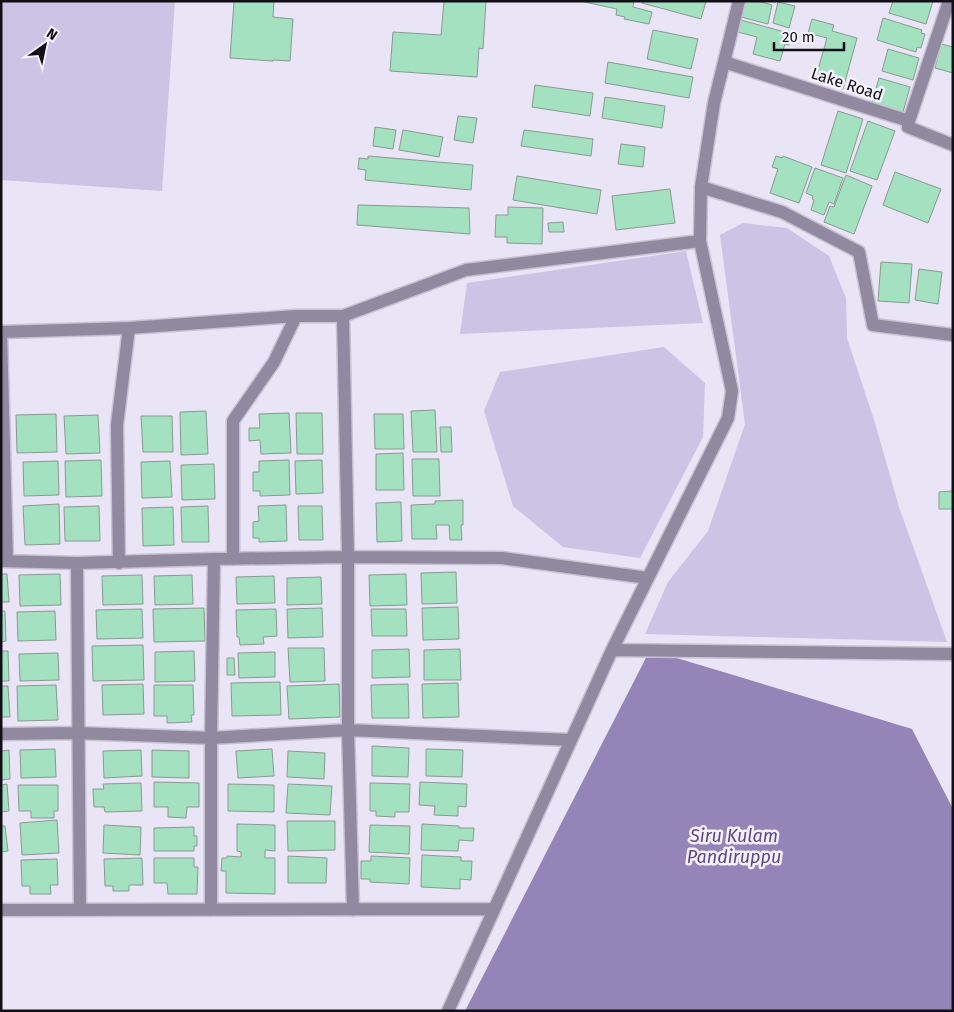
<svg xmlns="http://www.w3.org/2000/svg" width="954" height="1012" viewBox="0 0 954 1012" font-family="'Fira Sans',sans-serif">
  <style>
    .green { fill: #cdc3e5 }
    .water { fill: #9484b8 }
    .building { fill: #a3e1c0; stroke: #899b91 }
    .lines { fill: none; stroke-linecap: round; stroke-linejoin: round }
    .minor-casing { stroke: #c7c2d2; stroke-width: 15 }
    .minor { stroke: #9089a0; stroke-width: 12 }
    .labels { text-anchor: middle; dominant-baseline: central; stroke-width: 5; stroke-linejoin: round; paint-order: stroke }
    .street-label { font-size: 16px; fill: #121016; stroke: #f5f2fe }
    .water-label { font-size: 18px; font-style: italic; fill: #5d4688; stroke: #f5f2fe }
  </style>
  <rect width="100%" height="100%" fill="#e9e4f6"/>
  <path class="green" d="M 1,1 L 175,1 L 162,191 L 1,180 Z
    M 743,223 L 787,228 L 829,256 L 846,298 L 847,338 L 875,423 L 899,507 L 947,642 L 645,634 L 668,582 L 708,531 L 745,424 L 720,235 Z
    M 686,251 L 703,323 L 460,334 L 467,283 Z
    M 664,347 L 705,383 L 703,437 L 640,558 L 563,547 L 513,506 L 484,411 L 500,372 Z"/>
  <path class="water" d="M 650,650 L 912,729 L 953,809 L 953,1011 L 465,1011 Z"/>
  <path class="building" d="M 234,1 L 274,1 L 273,17 L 293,19 L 290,61 L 273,60 L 273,61 L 230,58 Z
    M 444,1 L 486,1 L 483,49 L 479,48 L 477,77 L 390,71 L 393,32 L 441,35 Z
    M 580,1 L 634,1 L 633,7 L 652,12 L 649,24 L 624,19 L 625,17 L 616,15 L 617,9 Z
    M 643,1 L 706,1 L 701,19 L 642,3 Z
    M 745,1 L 758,1 L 772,5 L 768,24 L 741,17 Z
    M 893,1 L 933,1 L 926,24 L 889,13 Z
    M 778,2 L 795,6 L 789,28 L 773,23 Z
    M 883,18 L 922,30 L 921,33 L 925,34 L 921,48 L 917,47 L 916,52 L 877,40 Z
    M 737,19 L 792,34 L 789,45 L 785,44 L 780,61 L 753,54 L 757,37 L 734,31 Z
    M 812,19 L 834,25 L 832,31 L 857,38 L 843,89 L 815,80 L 827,38 L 808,33 Z
    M 653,30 L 698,39 L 691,69 L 647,59 Z
    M 941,44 L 953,47 L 953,73 L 935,68 Z
    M 888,49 L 919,58 L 913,80 L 882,71 Z
    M 608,62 L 693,77 L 689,98 L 605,83 Z
    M 879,78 L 910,87 L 903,112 L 872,103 Z
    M 535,85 L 593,93 L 590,116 L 532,107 Z
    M 605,97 L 665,106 L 662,128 L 602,118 Z
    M 838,111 L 863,119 L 846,173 L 821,165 Z
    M 458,116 L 477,118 L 473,143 L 454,140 Z
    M 868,121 L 895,131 L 877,180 L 850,171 Z
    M 375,127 L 396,130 L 393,149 L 373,146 Z
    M 403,130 L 443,137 L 439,157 L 399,150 Z
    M 524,130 L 593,139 L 591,156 L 521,146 Z
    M 621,144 L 645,147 L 643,167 L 618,164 Z
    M 368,156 L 473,165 L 471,190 L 365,180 L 366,170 L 358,169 L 359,158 L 368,159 Z
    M 776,156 L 782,158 L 783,156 L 812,167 L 799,203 L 770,193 L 778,169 L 772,167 Z
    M 815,168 L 843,178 L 834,204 L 829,202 L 824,215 L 811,210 L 814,200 L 812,199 L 813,196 L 806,193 Z
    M 895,172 L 941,189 L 928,223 L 883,205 Z
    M 846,175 L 872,186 L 854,234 L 824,222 L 830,206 L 834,207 Z
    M 517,176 L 601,190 L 597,214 L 513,200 Z
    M 670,189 L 675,223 L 616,230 L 612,196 Z
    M 358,205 L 469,208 L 470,234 L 357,225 Z
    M 508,207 L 543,208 L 542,244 L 507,243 L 507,237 L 495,237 L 496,215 L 508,215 Z
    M 563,222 L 564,232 L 549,232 L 548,223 Z
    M 881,262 L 912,264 L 909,303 L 878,301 Z
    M 919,269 L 942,272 L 938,304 L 915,300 Z
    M 435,410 L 437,452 L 413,452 L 411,411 Z
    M 206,411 L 208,454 L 181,455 L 180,412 Z
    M 289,413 L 291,453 L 261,454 L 260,440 L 249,441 L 249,428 L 260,428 L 259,414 Z
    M 296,413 L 322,413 L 323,454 L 297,454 Z
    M 56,414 L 57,452 L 17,453 L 16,415 Z
    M 374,414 L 403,414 L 404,449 L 375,449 Z
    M 98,415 L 100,453 L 66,454 L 64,416 Z
    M 141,416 L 172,416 L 173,452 L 143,452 Z
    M 440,427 L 451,427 L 452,452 L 441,452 Z
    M 403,453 L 404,490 L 376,490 L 376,454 Z
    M 412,459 L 439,459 L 440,496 L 413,496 Z
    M 101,460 L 102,496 L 66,497 L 65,461 Z
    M 289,460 L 290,495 L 260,496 L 260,491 L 253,491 L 253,472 L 259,472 L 259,461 Z
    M 322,460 L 323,493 L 296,494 L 295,461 Z
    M 58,461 L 59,495 L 24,496 L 23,462 Z
    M 170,461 L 172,497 L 142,498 L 141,462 Z
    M 214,464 L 215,499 L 182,500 L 181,465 Z
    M 953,491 L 953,509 L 939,509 L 939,492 Z
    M 463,500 L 463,525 L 461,525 L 462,540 L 450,540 L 449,525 L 436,525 L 437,539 L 412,539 L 411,505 L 435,504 L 435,501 Z
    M 401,502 L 402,541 L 377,542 L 376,503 Z
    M 59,504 L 60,544 L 25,545 L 23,506 Z
    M 286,505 L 287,541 L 259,542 L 259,538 L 253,538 L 253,522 L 259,521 L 258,506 Z
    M 99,506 L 100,541 L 65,541 L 64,507 Z
    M 208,506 L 209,542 L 182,542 L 181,507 Z
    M 298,506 L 322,506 L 323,540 L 299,540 Z
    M 173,507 L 174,545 L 143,546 L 142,508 Z
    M 456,572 L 457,603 L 422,604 L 421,573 Z
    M 1,574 L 7,574 L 9,602 L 1,602 Z
    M 60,574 L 61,605 L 20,606 L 19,575 Z
    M 406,574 L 407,605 L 370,606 L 369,575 Z
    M 142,575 L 143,604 L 103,605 L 102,576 Z
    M 192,575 L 193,604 L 155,605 L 154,576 Z
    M 274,576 L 275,603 L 237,604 L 236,577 Z
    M 321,577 L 322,604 L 287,605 L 287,578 Z
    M 458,607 L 459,639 L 423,640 L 422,608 Z
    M 204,608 L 205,641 L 154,642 L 153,609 Z
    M 322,608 L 323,637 L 288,638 L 287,609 Z
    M 142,609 L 143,638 L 97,639 L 96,610 Z
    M 276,609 L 277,636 L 263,637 L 264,644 L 240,645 L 239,637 L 237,637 L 236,610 Z
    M 371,609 L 406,609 L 407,636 L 372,636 Z
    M 1,611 L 5,611 L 6,641 L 1,642 Z
    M 55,611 L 56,640 L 18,641 L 17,612 Z
    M 143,645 L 144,680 L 93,681 L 92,646 Z
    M 288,648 L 324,648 L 325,681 L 290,682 Z
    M 409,649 L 410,677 L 372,678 L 372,650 Z
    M 460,649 L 461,680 L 424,680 L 424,650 Z
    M 1,651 L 8,651 L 9,681 L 1,681 Z
    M 194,651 L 195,681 L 155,682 L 155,652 Z
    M 275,652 L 275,677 L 239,678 L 238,653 Z
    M 58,653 L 59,680 L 20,681 L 19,654 Z
    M 227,658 L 234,658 L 235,675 L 227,675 Z
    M 280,682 L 281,715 L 232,716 L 231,683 Z
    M 458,683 L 459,717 L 423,718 L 422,684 Z
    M 143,684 L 144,714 L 103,715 L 102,685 Z
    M 339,684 L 340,717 L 289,719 L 287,686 Z
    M 408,684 L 409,718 L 372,718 L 371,685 Z
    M 56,685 L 58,720 L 18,721 L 17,686 Z
    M 154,685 L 193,685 L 194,715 L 191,715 L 192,722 L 167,723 L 167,716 L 154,716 Z
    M 1,686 L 8,686 L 10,717 L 1,717 Z
    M 372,746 L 409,748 L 408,777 L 372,776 Z
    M 55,749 L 56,777 L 21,778 L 20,750 Z
    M 272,749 L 274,776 L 238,778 L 236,751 Z
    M 426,749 L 463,750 L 462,777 L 426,776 Z
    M 9,750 L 10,779 L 1,780 L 1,751 Z
    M 141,750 L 142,776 L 104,778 L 103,751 Z
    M 152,750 L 189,751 L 189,778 L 152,777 Z
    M 288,751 L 325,753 L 324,779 L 287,777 Z
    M 154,782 L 199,783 L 199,807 L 187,807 L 186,818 L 168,817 L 168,807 L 154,807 Z
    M 420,782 L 467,784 L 466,807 L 458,806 L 458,816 L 434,815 L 435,806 L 419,805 Z
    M 141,783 L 142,811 L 105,812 L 104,807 L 94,807 L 93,789 L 104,789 L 103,784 Z
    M 370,783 L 410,784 L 409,812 L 395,812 L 395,817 L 376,816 L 376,811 L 370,811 Z
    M 7,784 L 9,811 L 1,812 L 1,785 Z
    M 228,784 L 274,785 L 274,812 L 228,811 Z
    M 288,784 L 332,786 L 330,815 L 286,813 Z
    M 18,785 L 58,785 L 58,811 L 54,811 L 54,818 L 31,818 L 31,811 L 19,811 Z
    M 57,820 L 59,853 L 22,855 L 20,823 Z
    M 287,821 L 335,821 L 335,850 L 288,851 Z
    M 237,824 L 275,825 L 275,851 L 265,850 L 265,858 L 275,858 L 275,894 L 226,893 L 226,871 L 221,871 L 222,858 L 227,858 L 227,856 L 241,857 L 241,852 L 237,851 Z
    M 422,824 L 459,826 L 459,828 L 474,828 L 473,841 L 459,840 L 458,851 L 421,850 Z
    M 104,825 L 141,827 L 140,855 L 103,853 Z
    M 370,825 L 410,826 L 409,854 L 369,852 Z
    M 1,826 L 5,826 L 8,851 L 1,852 Z
    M 194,827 L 194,836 L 197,836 L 197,846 L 194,846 L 194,851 L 154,851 L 154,828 Z
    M 422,855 L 461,857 L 461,861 L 472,861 L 471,880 L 460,879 L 460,889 L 421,887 Z
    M 288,856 L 327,858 L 326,883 L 288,883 Z
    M 371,856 L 410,858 L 409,884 L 370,882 L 370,879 L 361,879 L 361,861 L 371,861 Z
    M 142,858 L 143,885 L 129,885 L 129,891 L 113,891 L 113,886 L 105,886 L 104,859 Z
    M 154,858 L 194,858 L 194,867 L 198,867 L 197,894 L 168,894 L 167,883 L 154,883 Z
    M 57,859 L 58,885 L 50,885 L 51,894 L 30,894 L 30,886 L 22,886 L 21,860 Z"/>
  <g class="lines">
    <g class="minor-casing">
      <path id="minor" d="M 739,1 L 714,103 L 701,187 L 700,241 L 732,391 L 728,418 L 612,650 L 953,654
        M 724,62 L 909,121 L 908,127 L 953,145
        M 909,121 L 949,1
        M 701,187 L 782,212 L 859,252 L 873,325 L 953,335
        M 343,316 L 348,557 L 348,730 L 353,910
        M 1,332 L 129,328 L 296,316 L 343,316 L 466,270 L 700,241
        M 1,332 L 7,561
        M 233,559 L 233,421 L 274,362 L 296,316
        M 1,561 L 77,563 L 214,559 L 348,557 L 502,558 L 648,578
        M 77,563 L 80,910
        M 119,563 L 117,425 L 129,328
        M 1,734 L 78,733 L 211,738 L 348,730 L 571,740
        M 1,910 L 494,909
        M 211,910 L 211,738 L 214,559
        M 448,1011 L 612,650"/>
    </g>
    <use href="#minor" class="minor"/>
  </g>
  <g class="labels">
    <g class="street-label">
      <text transform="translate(847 84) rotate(18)">Lake Road</text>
    </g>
    <g class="water-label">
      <text x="734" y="836">Siru Kulam<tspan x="734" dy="21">Pandiruppu</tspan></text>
    </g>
  </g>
  <rect width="954" height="1012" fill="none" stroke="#121016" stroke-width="5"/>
  <g transform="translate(45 45) rotate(33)" stroke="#f5f2fe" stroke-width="4" paint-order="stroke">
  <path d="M0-4L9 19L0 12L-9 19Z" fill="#121016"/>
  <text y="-8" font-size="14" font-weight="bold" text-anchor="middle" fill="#121016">N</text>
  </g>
  <path d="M774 42v8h70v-8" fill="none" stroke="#121016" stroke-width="2.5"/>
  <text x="782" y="42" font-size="15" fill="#121016" stroke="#f5f2fe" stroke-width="4" paint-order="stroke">20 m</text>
</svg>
